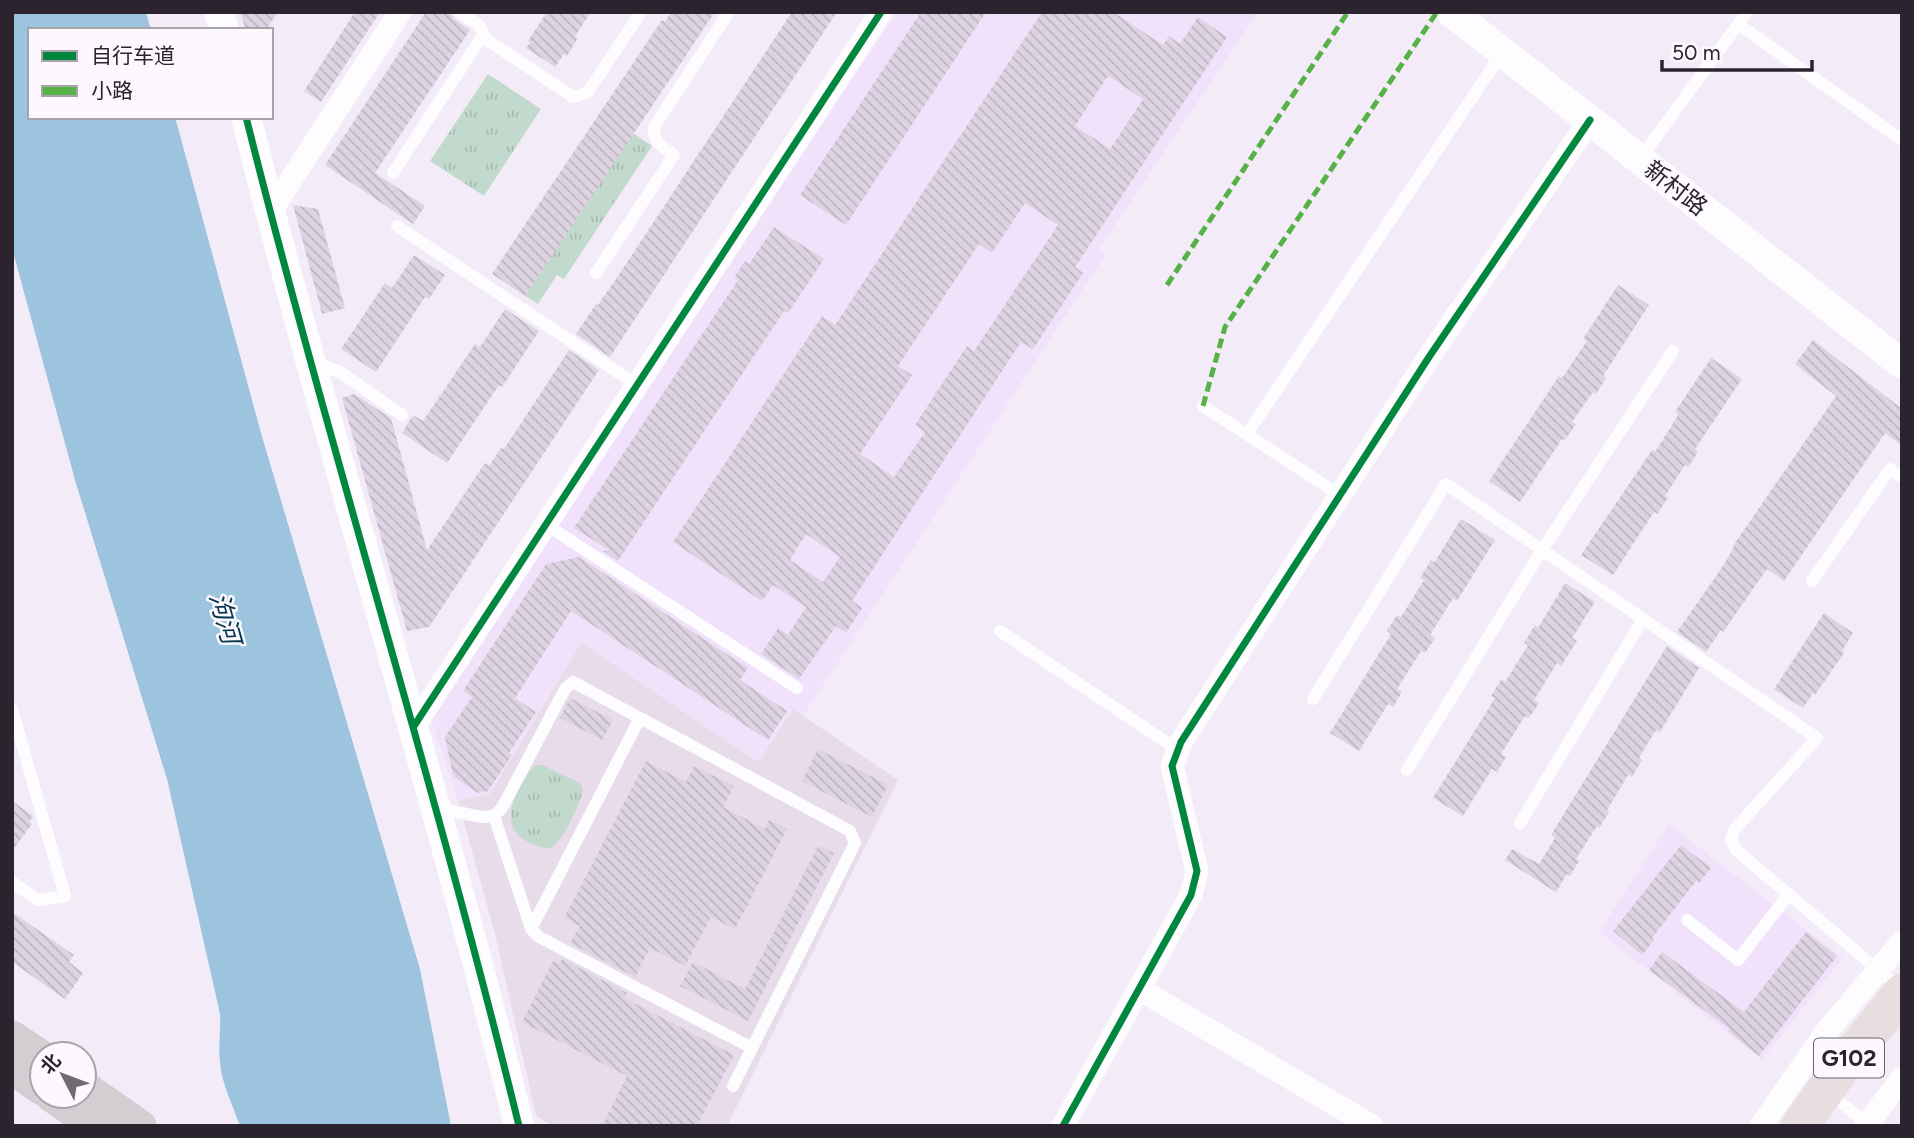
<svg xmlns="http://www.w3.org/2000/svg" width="1914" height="1138" viewBox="0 0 1914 1138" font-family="Figtree,'Noto Sans SC',sans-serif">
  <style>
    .built { fill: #f2e1fb }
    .industrial { fill: #e8dbea }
    .grass { fill: url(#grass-tufts) }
    .water { fill: #9cc4de }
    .building { fill: url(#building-back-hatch); fill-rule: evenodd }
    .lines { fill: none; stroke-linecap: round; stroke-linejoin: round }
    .service { stroke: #fdfcfe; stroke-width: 12 }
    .minor { stroke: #fdfcfe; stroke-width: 23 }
    .tertiary { stroke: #fdfcfe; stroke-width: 30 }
    .secondary { stroke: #d2ced1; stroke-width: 33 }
    .trunk { stroke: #e8dee0; stroke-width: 38 }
    .quiet { stroke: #56b246; stroke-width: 5; stroke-dasharray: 10 5; stroke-linecap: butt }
    .cycleway-casing { stroke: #fcf8fe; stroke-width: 11 }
    .cycleway { stroke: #00873e; stroke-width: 7 }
    .labels { text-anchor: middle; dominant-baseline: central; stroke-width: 5; stroke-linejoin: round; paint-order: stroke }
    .shield { fill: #fcf8fe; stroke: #6a646d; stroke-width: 2 }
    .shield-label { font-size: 23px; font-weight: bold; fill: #2b242f }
    .street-label { font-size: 24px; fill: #2b242f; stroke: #fcf8fe }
    .water-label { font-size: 26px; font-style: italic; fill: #02374e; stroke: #fcf8fe }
  </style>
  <defs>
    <pattern id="grass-tufts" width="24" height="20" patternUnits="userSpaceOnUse" patternTransform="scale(1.75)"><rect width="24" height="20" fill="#c2dace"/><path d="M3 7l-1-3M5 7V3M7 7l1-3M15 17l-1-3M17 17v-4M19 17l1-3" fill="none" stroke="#a7bbb1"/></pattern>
    <pattern id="building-back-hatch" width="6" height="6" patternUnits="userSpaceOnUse" patternTransform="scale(1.75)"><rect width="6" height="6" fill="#ddd3e2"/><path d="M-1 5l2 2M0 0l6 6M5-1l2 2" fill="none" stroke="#beb5c2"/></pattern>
  </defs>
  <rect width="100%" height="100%" fill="#f4ebf8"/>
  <path class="built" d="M 897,12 L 1258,12 L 1099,249 L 1106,254 L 803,716 L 792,710 L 760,762 L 581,643 L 490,795 L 458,801 L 430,716 Z
    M 1669,824 L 1843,958 L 1762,1060 L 1599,932 Z"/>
  <path class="industrial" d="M 581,643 L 759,762 L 793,709 L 898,780 L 727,1126 L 551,1126 L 536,1115 L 495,934 L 458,801 L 490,794 Z"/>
  <path class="grass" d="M 488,74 L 541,109 L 484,196 L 430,161 Z
    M 633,133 L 652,146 L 564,279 L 557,275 L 538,304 L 525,296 Z
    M 535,765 L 542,765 L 580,783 L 583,789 C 581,801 562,846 549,848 C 542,849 534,844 528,842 C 495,826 517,786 535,765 Z"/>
  <path class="water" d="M 12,12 L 146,12 L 151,30 L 30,30 L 30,117 L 175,117 L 261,433 L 420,969 L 451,1126 L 240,1126 C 233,1106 222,1084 220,1063 C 218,1048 221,1029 220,1014 L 167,779 L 75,480 L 12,248 Z"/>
  <path class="building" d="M 240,12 L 278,12 L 266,30 L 246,30 Z
    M 355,12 L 380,12 L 321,102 L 304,91 Z
    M 426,12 L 450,12 L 454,19 L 470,30 L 375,173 L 425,206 L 413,224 L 325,165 Z
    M 547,12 L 591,12 L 575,36 L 578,38 L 567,56 L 564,54 L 555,67 L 526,48 L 530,43 L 528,41 Z
    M 671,12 L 715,12 L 525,296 L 492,274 L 662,20 L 665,22 Z
    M 792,12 L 837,12 L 610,357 L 576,334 L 596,304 L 598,305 L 622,270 Z
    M 921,12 L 986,12 L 846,225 L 800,195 Z
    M 1042,12 L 1113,12 L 1163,45 L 1169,36 L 1180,44 L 1198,17 L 1227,37 L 1075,267 L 1083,273 L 1033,349 L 1021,342 L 852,601 L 862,608 L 846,633 L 836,626 L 799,679 L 761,654 L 778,628 L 788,635 L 806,607 L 773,585 L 762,601 L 673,542 L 822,316 L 835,325 ZM 1108,76 L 1143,99 L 1110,149 L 1075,126 ZM 1025,203 L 1058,225 L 974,351 L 967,346 L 915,425 L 925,432 L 894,477 L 860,454 L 912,375 L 898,366 L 979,244 L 992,253 ZM 806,534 L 840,557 L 823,582 L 790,560 Z
    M 293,205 L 318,209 L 345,308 L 322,314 Z
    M 774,227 L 824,259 L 788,313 L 784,311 L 618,561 L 603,551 L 609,550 L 574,528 L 738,280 L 734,278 L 745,261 L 749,264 Z
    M 414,255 L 445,275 L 429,299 L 425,297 L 376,372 L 341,349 L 385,283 L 392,288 Z
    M 1618,285 L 1649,305 L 1603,376 L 1606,378 L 1596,394 L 1593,392 L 1572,422 L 1576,424 L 1565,440 L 1562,439 L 1520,502 L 1489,481 L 1559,376 L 1562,378 L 1587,341 L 1583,339 Z
    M 505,309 L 539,331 L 502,387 L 499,385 L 447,463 L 402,433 L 413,415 L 423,421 L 475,344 L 480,347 Z
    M 1813,340 L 1902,409 L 1902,446 L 1885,433 L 1784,581 L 1767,569 L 1723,632 L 1721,630 L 1706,652 L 1677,632 L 1723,566 L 1734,547 L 1733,546 L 1836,396 L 1795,364 Z
    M 569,350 L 599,370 L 429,627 L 407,631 L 342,398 L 354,394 L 391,418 L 427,550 L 485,463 L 489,466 L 501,448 L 504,449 Z
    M 1711,358 L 1742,379 L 1695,449 L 1698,452 L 1688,467 L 1685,465 L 1665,496 L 1668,498 L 1657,514 L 1654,512 L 1613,575 L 1581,555 L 1652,450 L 1655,452 L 1679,414 L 1675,412 Z
    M 1461,519 L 1495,540 L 1457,601 L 1453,598 L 1430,635 L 1435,638 L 1425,653 L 1421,651 L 1397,689 L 1402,692 L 1393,707 L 1388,704 L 1359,751 L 1330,733 L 1391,634 L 1387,631 L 1397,615 L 1401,617 L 1424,580 L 1420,578 L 1431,560 L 1434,563 Z
    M 579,557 L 748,668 L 740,680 L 787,711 L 768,740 L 571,611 L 515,698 L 536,712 L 509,753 L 512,755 L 488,791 L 478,793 L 453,776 L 445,737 L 472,697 L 463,691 L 546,564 Z
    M 1565,583 L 1595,602 L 1572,638 L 1577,641 L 1561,666 L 1557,663 L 1534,700 L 1539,703 L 1529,718 L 1525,716 L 1501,754 L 1506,757 L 1497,772 L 1492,769 L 1463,816 L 1433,798 L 1495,698 L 1491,696 L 1501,680 L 1505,682 L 1528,645 L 1524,643 L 1535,625 L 1538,628 Z
    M 1824,613 L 1853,633 L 1842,651 L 1844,653 L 1815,695 L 1813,693 L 1803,708 L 1774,689 Z
    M 1667,646 L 1699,668 L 1660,732 L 1656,730 L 1639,758 L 1642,760 L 1632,777 L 1628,775 L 1607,810 L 1609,812 L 1599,828 L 1597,826 L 1576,859 L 1579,861 L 1570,876 L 1567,874 L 1556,892 L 1505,860 L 1512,849 L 1539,864 L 1555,838 L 1551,835 Z
    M 570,698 L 613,720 L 602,740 L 560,718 Z
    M 818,749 L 888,785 L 872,817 L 802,781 Z
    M 646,761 L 686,782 L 694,766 L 734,786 L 723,807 L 765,829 L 769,820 L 787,829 L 735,929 L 711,917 L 685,966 L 650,948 L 635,977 L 570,943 L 580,926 L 564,918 Z
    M 12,801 L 33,816 L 29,822 L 32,824 L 12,851 Z
    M 1681,845 L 1711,868 L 1699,883 L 1696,881 L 1652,938 L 1654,940 L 1642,955 L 1613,931 Z
    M 818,846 L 834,853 L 748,1021 L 680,986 L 693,962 L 745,989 Z
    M 12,912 L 74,955 L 69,962 L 83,973 L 65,999 L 12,962 Z
    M 1806,932 L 1837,956 L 1759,1056 L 1728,1031 L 1730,1029 L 1649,970 L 1662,952 L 1744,1012 Z
    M 562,959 L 627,993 L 624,998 L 734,1055 L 697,1126 L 602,1126 L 627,1076 L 522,1022 L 553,961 L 559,964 Z"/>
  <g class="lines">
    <path class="service" d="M 459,12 L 479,25 L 487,40 L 573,97 L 588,92 L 641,12
      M 1738,24 L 1902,140
      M 1640,159 L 1747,12
      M 393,173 L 483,35
      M 397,226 L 637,385
      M 596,273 L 674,155 C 662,147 653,141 654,127 L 729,12
      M 315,363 L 340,372 L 402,415
      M 1203,406 L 1340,495
      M 1247,434 L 1502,53
      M 545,524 L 797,688
      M 1812,581 L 1890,469 L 1902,477
      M 1000,631 L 1178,750
      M 1313,699 L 1446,484 L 1817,738 L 1734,830 L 1731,839 L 1736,850 L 1901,989
      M 12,709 L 65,896 L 38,900 L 12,882
      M 1407,770 L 1542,550 L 1673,351
      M 437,808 L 482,817 L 494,816 L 502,808 L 565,689 L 573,682 L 850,831 L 855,843 L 733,1086
      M 494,816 L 531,929 L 539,937 L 752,1048
      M 1520,823 L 1643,619
      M 1687,920 L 1738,960 L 1789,894
      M 531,929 L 640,718
      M 1844,1105 L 1870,1126"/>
    <path class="minor" d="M 270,212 L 400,12
      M 414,726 L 881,12
      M 1139,989 L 1372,1126
      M 1063,1126 L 1191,895 L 1197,871 L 1172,766 L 1181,742 L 1429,357 L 1590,120
      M 1761,1126 L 1827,1031 L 1902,942
      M 1866,1126 L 1902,1078"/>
    <path class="tertiary" d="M 219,12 L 224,30
      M 1451,12 L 1902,364
      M 246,117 C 331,455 436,787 519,1126"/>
    <path class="secondary" d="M 12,1037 L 42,1057
      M 12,1068 L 42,1089
      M 84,1087 L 140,1126
      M 52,1096 L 95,1126"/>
    <path class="trunk" d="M 1800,1126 L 1841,1068 L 1902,993"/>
    <path class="quiet" d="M 1167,285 L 1348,12
      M 1203,406 L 1225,327 L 1437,12"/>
    <g class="cycleway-casing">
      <path id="cycleway" d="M 246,117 C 331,455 436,787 519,1126
        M 414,726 L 881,12
        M 1063,1126 L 1191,895 L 1197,871 L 1172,766 L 1181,742 L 1429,357 L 1590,120"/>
    </g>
    <use href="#cycleway" class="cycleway"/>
  </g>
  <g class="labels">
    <rect class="shield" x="1814" y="1038.5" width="70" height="39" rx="5"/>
    <g class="shield-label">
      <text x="1849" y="1058">G102</text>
    </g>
    <g class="street-label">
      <text transform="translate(1676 188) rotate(38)">新村路</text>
    </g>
    <g class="water-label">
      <text transform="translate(225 618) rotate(74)">泃河</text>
    </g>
  </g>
  <rect width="1914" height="1138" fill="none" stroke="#2b242f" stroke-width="28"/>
  <rect x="28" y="28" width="245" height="91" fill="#fcf8fe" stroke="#a8a3ab" stroke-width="2"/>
  <rect x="42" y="51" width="35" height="10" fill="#00873e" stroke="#a8a3ab" stroke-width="2"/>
  <text x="91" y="63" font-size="21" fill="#2b242f">自行车道</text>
  <rect x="42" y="86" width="35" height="10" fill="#56b246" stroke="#a8a3ab" stroke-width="2"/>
  <text x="91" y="98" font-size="21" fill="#2b242f">小路</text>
  <g transform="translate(63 1075) rotate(312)"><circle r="33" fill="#fcf8fe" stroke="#a8a3ab" stroke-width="2"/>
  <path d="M0-5L12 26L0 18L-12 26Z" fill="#716a75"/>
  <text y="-10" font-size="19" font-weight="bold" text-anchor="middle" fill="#2b242f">北</text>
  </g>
  <path d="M1662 60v10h150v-10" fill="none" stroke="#2b242f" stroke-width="3.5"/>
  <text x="1672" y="60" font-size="21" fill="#2b242f" stroke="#fcf8fe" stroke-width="5" paint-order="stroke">50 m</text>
</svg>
